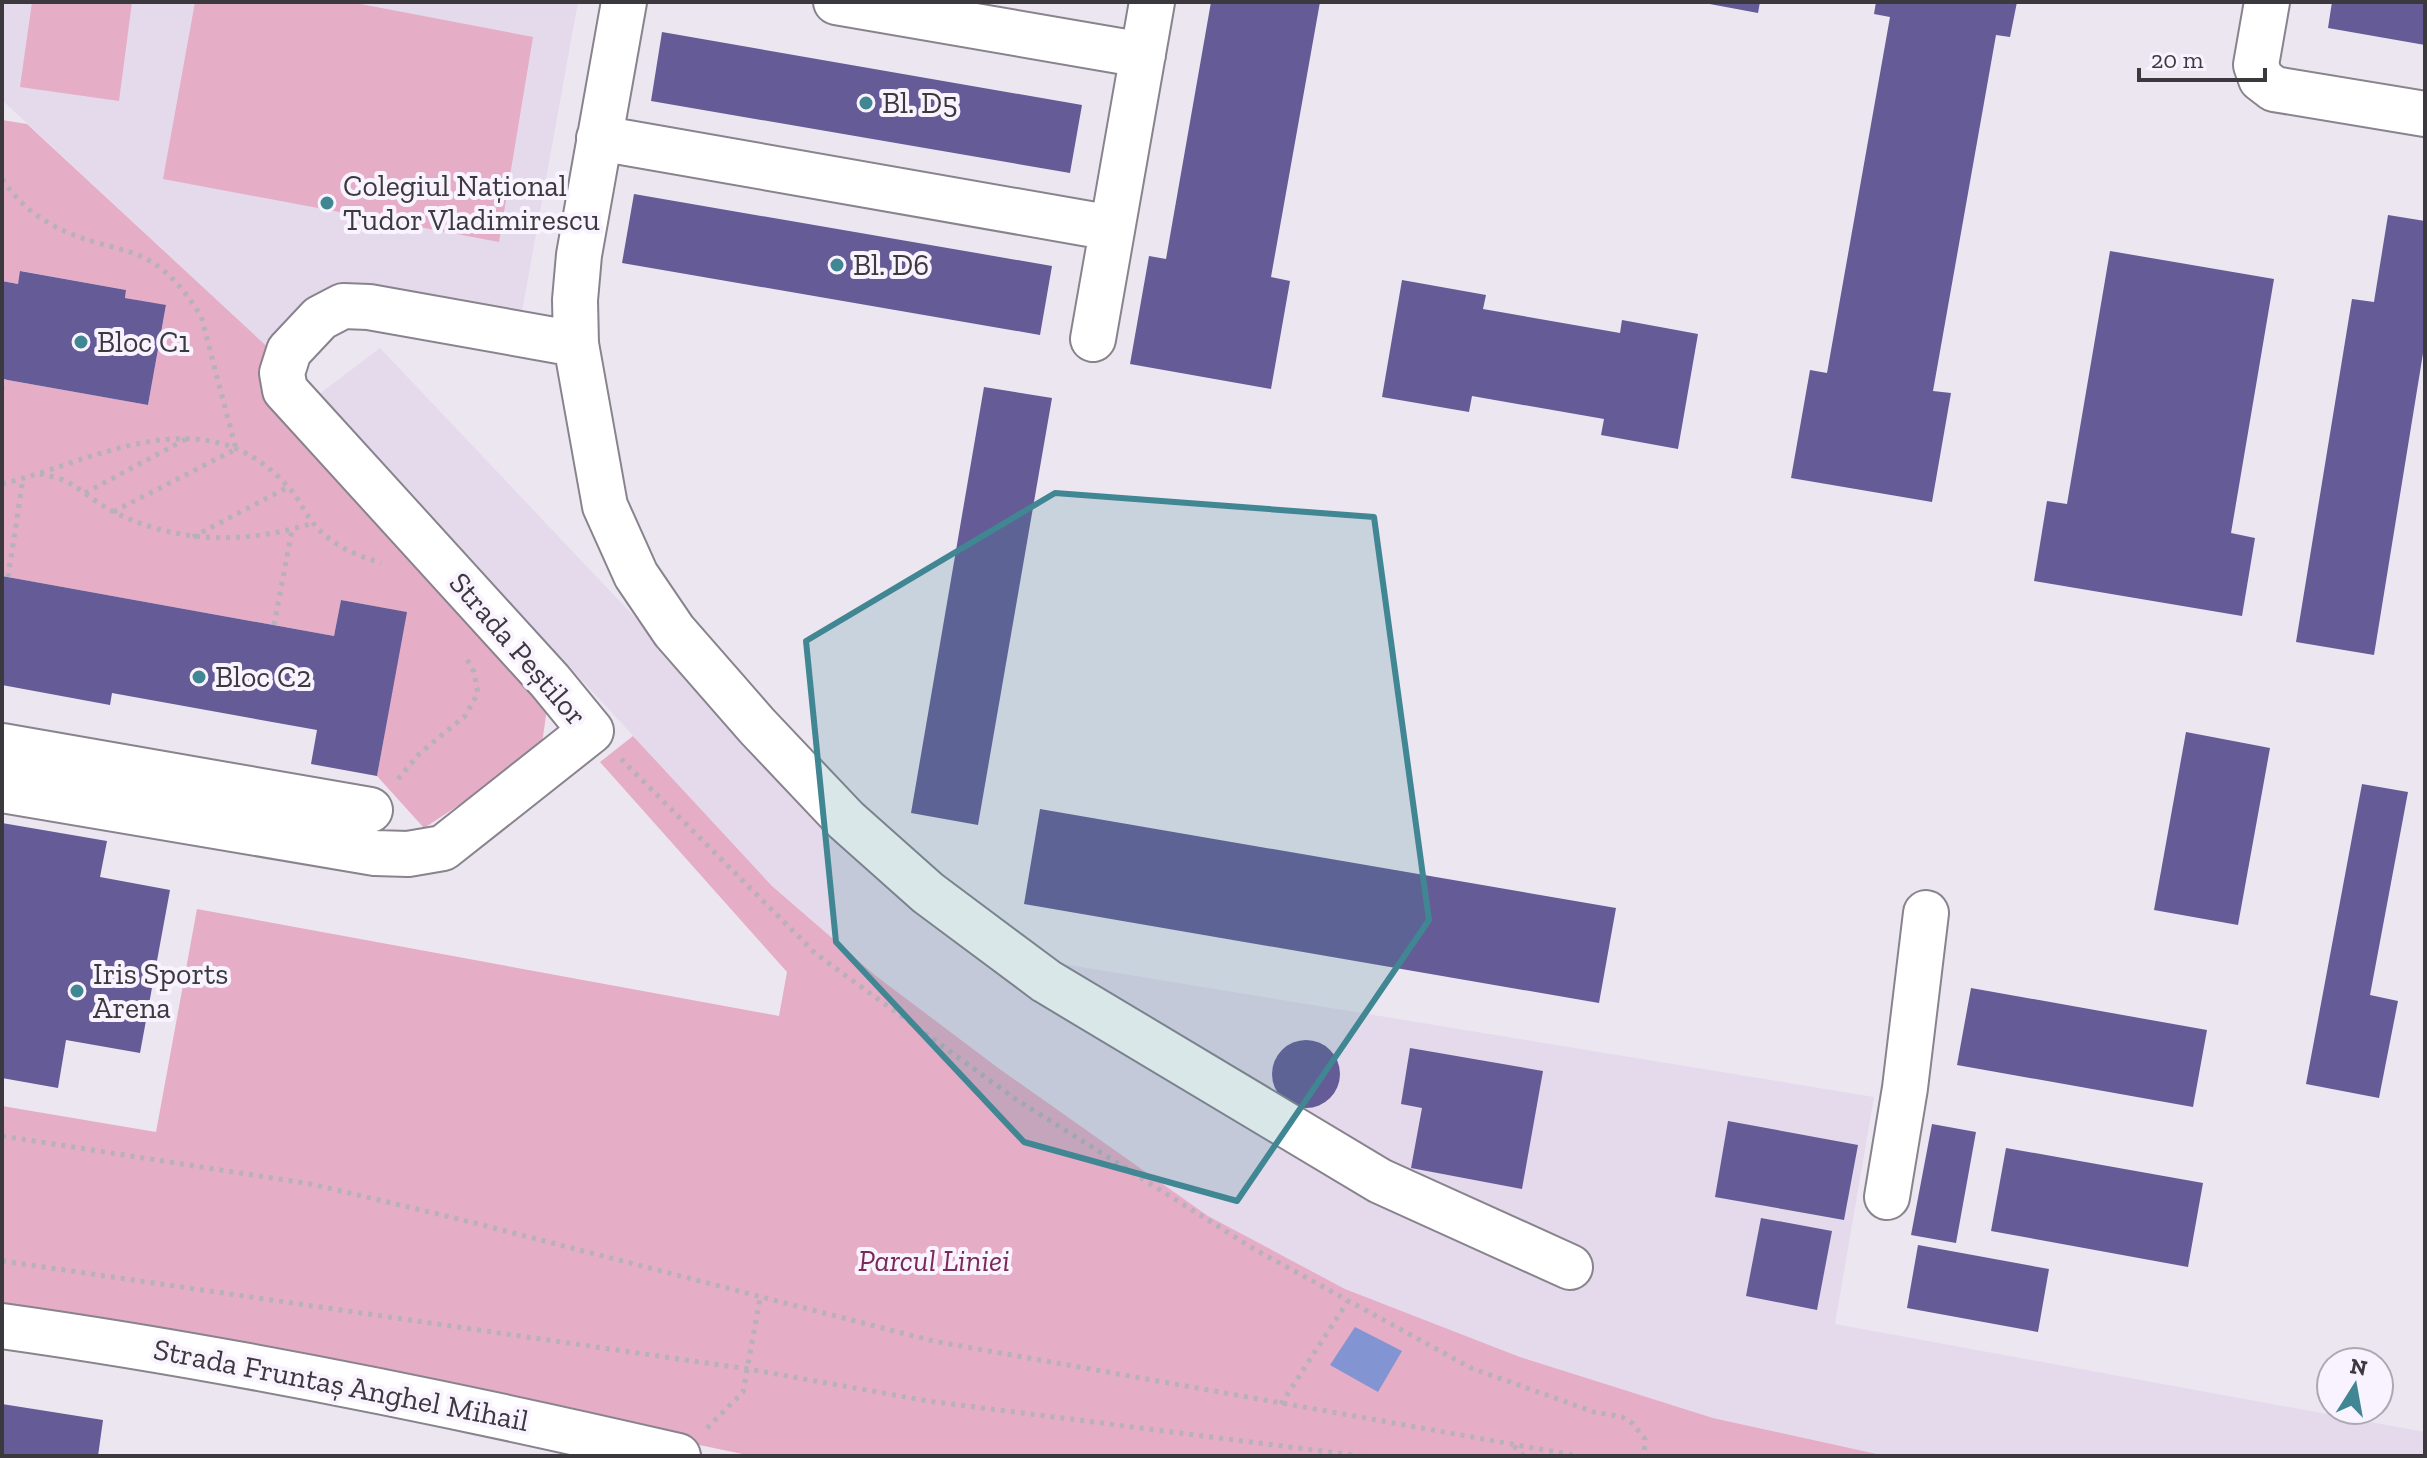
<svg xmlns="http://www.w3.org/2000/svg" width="2427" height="1458" viewBox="0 0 2427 1458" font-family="'Zilla Slab',serif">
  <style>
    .built { fill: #e4daeb }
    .green { fill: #e6adc7 }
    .water { fill: #8295d2 }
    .building { fill: #655b96 }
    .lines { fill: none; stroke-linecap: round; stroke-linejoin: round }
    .minor-casing { stroke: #88838d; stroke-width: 48 }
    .path { stroke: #b6b1ba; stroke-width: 5; stroke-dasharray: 4 6; stroke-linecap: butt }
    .minor { stroke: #fff; stroke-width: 44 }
    .marked { fill: #418693; fill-opacity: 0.2; stroke: #418693; stroke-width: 6; stroke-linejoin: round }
    .poi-dot { fill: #418693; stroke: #f9f3ff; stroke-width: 3 }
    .labels { text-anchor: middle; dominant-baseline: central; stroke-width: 8; stroke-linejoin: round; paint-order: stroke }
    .poi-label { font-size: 30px; fill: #3b393d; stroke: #f9f3ff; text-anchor: start }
    .street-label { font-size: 30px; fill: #3b393d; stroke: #f9f3ff }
    .park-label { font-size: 30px; font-style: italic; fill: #7a2956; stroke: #f9f3ff }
  </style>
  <rect width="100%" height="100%" fill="#ece6f1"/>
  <path class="built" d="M 2,2 L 578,2 L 521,317 L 336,284 L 273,352 L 2,100 Z
    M 380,348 L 823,816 L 1032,959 L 1874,1097 L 1835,1324 L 2425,1432 L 2425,1456 L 1886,1456 L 1713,1418 L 1520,1357 L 1345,1289 L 1207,1216 L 1001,1070 L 876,976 L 772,886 L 318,395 Z"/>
  <path class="green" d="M 32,2 L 132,2 L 119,101 L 20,87 Z
    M 195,2 L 350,2 L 533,37 L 499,242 L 163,179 Z
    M 2,120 L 27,124 L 273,352 L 549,694 L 541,751 L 424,828 L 377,776 L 406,612 L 341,600 L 334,636 L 2,576 L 2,379 L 148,405 L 166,306 L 125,298 L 126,290 L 21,271 L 18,284 L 2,281 Z
    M 633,736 L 772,886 L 876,976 L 1001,1070 L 1208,1216 L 1345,1289 L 1520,1357 L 1713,1418 L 1886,1456 L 752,1456 L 145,1329 L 2,1308 L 2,1106 L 156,1132 L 197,909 L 779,1016 L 787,972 L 600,762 Z"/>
  <path class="water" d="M 1355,1327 L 1402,1351 L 1378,1392 L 1330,1365 Z"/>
  <path class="building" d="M 1211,2 L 1320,2 L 1271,277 L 1290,281 L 1271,389 L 1130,364 L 1149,256 L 1166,259 Z
    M 1699,2 L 1760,2 L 1758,13 Z
    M 1876,2 L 2017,2 L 2010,37 L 1996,35 L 1933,391 L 1951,393 L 1932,502 L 1791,478 L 1810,370 L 1827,373 L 1890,17 L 1874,14 Z
    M 2332,2 L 2425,2 L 2425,45 L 2328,28 Z
    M 662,32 L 1082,105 L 1070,173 L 651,101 Z
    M 634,194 L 1052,266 L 1040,335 L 622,263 Z
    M 2388,215 L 2425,221 L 2425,341 L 2374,655 L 2296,642 L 2352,299 L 2374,302 Z
    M 2110,251 L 2274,279 L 2231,533 L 2255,538 L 2242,616 L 2034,581 L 2047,501 L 2067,504 Z
    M 20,271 L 126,290 L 125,298 L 166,305 L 148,405 L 2,379 L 2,281 L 18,284 Z
    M 1402,280 L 1486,295 L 1483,309 L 1620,333 L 1622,320 L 1698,334 L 1678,449 L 1601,435 L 1604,419 L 1472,396 L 1469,412 L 1382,397 Z
    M 984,387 L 1052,398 L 978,825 L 911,813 Z
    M 2,576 L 334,636 L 341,600 L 407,612 L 377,776 L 311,764 L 317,730 L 112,693 L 110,705 L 2,685 Z
    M 2186,732 L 2270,748 L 2238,925 L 2154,910 Z
    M 2362,784 L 2408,792 L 2370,995 L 2398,1001 L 2379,1098 L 2306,1084 Z
    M 1040,809 L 1616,908 L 1599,1003 L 1024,904 Z
    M 2,823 L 107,841 L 100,877 L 170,890 L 140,1053 L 66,1040 L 58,1088 L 2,1078 Z
    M 1971,988 L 2207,1030 L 2193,1107 L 1957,1065 Z
    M1272 1074a34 34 0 1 1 68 0a34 34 0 1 1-68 0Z
    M 1410,1048 L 1543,1071 L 1522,1189 L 1411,1168 L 1422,1108 L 1401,1104 Z
    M 1728,1121 L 1858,1145 L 1844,1220 L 1715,1197 Z
    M 1932,1124 L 1976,1132 L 1956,1243 L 1911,1235 Z
    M 2006,1148 L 2203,1183 L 2188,1267 L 1991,1231 Z
    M 1761,1218 L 1832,1231 L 1817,1310 L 1746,1296 Z
    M 1918,1245 L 2049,1269 L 2038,1332 L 1907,1308 Z
    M 2,1404 L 103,1420 L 98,1456 L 2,1456 Z"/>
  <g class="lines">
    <g class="minor-casing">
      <path id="minor" d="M 624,2 L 579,255 L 575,300 L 576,344 L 605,506 L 636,575 L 674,631 L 757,726 L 846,820 L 928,893 L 1046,981 L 1380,1181 L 1570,1267
        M 836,2 L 1143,55
        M 2267,2 L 2256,65 L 2261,79 L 2274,89 L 2425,114
        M 599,138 L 1112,228
        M 1093,339 L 1152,2
        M 2,746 L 370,810
        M 2,790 L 375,853 L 408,854 L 443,848 L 591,731 L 550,681 L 285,390 L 282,373 L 289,351 L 320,318 L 343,306 L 369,307 L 576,344
        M 1887,1197 L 1905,1088 L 1926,913
        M 2,1326 C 230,1358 454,1404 678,1456"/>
    </g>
    <path class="path" d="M 2,179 C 27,215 56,231 98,243 C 118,249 138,252 156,265 C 175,278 188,296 201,316 L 236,449 L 113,512
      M 2,390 L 4,379
      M 40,474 C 49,476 61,478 69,483 C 85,492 99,505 116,513 C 179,544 247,544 313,523
      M 2,484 C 98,460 206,393 289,488 C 299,498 304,512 313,523 C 331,545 355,555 381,563
      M 85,493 L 186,439
      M 193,537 L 288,487
      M 8,577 L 23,479
      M 274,625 L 292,530
      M 621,759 L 816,954 L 1014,1098 L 1254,1249 L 1471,1368 L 1594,1412 L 1622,1417 L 1632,1423 L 1645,1439 L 1644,1456
      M 398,779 L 420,753 L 465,716 L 478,693 L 474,672 L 465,656
      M 2,1136 L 311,1184 L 459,1219 L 933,1341 L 1579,1456
      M 2,1261 L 748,1369 L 928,1401 L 1361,1456
      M 1281,1404 L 1348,1301
      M 707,1428 L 743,1392 L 760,1298
      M 1514,1446 L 1524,1456"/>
    <use href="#minor" class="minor"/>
  </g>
  <path class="marked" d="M 1055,493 L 1374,517 L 1429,920 L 1237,1201 L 1024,1142 L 836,942 L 806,641 Z"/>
  <g class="poi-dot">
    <circle cx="866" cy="103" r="8"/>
    <circle cx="327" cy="203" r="8"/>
    <circle cx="837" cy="265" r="8"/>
    <circle cx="81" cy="342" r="8"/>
    <circle cx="199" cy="677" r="8"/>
    <circle cx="77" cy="991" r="8"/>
  </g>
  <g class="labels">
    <g class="poi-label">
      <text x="882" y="103">Bl. D5</text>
      <text x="343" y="186">Colegiul Național<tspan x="343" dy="34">Tudor Vladimirescu</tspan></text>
      <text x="853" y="265">Bl. D6</text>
      <text x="97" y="342">Bloc C1</text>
      <text x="215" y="677">Bloc C2</text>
      <text x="93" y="974">Iris Sports<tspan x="93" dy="34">Arena</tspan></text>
    </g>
    <g class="street-label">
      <text transform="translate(518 649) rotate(49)">Strada Peștilor</text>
      <text transform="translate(341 1385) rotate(11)">Strada Fruntaș Anghel Mihail</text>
    </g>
    <g class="park-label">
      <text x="934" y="1261">Parcul Liniei</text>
    </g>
  </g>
  <rect width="2427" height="1458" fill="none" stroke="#3b393d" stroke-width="8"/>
  <g transform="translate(2355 1386) rotate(11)"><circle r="38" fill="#f9f3ff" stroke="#ada9b1" stroke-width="2"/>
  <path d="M0-6L14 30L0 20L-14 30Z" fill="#418693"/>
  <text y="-12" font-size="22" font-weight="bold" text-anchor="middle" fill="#3b393d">N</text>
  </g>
  <path d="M2139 68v12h126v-12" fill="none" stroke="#3b393d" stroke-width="4"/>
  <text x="2151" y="68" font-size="24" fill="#3b393d" stroke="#f9f3ff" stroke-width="6" paint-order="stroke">20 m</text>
</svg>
